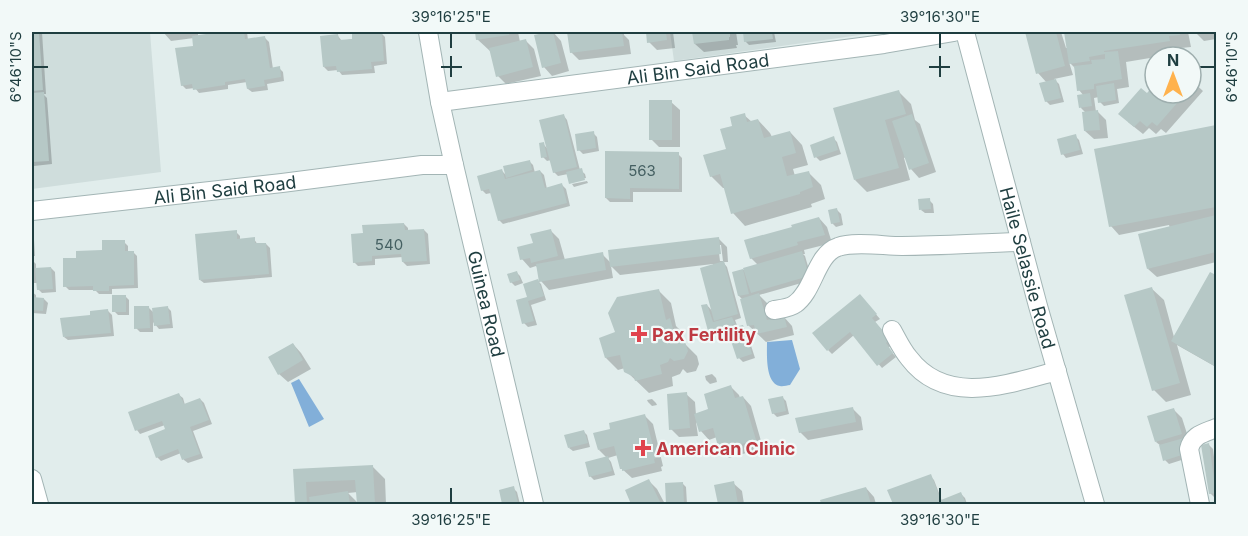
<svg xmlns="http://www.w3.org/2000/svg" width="1248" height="536" viewBox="0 0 1248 536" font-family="Inter,sans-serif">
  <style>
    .built { fill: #cfdddc }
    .water { fill: #82afd9 }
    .shadow { fill: #0003; fill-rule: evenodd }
    .building { fill: #b6c8c6 }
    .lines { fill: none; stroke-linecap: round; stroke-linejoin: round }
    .minor-casing { stroke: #a3b5b5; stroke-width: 20 }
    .minor { stroke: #fff; stroke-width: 18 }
    .ticks { fill: none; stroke: #1f3e40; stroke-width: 2 }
    .health-dot { fill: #e0444e; stroke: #f2f9f8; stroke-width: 2 }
    .labels { text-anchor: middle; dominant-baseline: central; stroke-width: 4.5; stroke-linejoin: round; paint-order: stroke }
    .number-label { font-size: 15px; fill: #456062 }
    .street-label { font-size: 18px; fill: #1f3e40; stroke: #f2f9f8 }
    .health-label { font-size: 18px; font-weight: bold; fill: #be3a42; stroke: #f2f9f8; text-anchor: start }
    .neatline { fill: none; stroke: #1f3e40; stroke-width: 2 }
    .ticks-label { font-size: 15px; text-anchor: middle; fill: #1f3e40 }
  </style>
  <rect width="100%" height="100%" fill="#e1edec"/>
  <path class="built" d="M 32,32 L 150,32 L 161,172 L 32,189 Z
    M 670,32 L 881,32 L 674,61 Z"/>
  <path class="water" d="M 792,340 L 800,369 L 790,385 C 787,385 783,387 780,386 C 765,383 767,354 767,342 Z
    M 299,379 L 324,419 L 309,427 L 291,383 Z"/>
  <path class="shadow" d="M 32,32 L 42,32 L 46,94 L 43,94 L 47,98 L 52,164 L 34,166 L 32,163 Z
    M 163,32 L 198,32 L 198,36 L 215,34 L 215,32 L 247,32 L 248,40 L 265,38 L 269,42 L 273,69 L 279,68 L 283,72 L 284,81 L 267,84 L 268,90 L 252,92 L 248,89 L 247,82 L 228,85 L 228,89 L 199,93 L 195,88 L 186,89 L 182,85 L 195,47 L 194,38 L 171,41 Z
    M 476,32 L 518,32 L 520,42 L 526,41 L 534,49 L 541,76 L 506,84 L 498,76 L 492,51 L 490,51 L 477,39 Z
    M 553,32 L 561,41 L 569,71 L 552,76 L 544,67 Z
    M 569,32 L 632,32 L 624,32 L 624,35 L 629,40 L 631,54 L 579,60 L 571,52 Z
    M 647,32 L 673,32 L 675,48 L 657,50 L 649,42 Z
    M 694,32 L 736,32 L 738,45 L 736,45 L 737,48 L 704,52 L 695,44 Z
    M 744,32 L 774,32 L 776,42 L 749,45 L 745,41 Z
    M 790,32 L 808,32 L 793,34 Z
    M 1026,32 L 1061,32 L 1066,48 L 1068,48 L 1065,32 L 1188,32 L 1191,47 L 1181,48 L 1181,53 L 1163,56 L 1164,57 L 1161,57 L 1162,56 L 1126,62 L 1129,87 L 1117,89 L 1119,103 L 1104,106 L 1100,102 L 1099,97 L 1094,98 L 1096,112 L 1098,112 L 1106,120 L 1108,138 L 1094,139 L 1085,131 L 1086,113 L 1081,108 L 1084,96 L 1079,90 L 1076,69 L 1069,62 L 1073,75 L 1054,79 L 1059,84 L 1064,102 L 1050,105 L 1046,101 L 1047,83 L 1038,73 Z
    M 1195,32 L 1216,32 L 1216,39 L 1204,41 Z
    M 381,33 L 385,37 L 387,64 L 374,66 L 375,73 L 342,75 L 338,70 L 328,71 L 324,67 L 338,36 L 342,41 Z
    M 1155,64 L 1155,74 L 1150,69 Z
    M 1191,80 L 1203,91 L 1166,133 L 1161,129 L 1156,134 L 1149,128 L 1143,134 L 1128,122 L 1155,87 L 1155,93 L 1191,93 Z
    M 898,91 L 911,104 L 915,120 L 920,124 L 936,172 L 919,178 L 911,169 L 906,157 L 904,158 L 910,180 L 867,192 L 855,180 Z
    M 671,102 L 680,110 L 680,147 L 659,147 L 651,139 Z
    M 744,115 L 752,122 L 758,120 L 770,133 L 772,137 L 790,132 L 802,145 L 808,165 L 793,169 L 795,176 L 808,172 L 821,185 L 825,199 L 811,204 L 812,207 L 745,226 L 733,213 L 726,188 L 723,188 L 711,176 L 728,150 L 734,127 Z
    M 564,116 L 567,120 L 580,170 L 585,174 L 586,178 L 571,181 L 568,174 L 558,176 L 554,172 L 551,160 L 547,161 L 543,157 L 543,144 L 548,149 Z
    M 1216,127 L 1216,262 L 1157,277 L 1148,269 L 1170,228 L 1169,225 L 1119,235 L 1111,226 L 1096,150 Z
    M 593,133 L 597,137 L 599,151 L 583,154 L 579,150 Z
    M 1075,136 L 1079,140 L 1083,154 L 1066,158 L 1063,154 Z
    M 833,138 L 837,142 L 841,154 L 820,161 L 816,157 Z
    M 678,154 L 682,158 L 682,192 L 633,192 L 633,202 L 610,202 L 606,198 Z
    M 529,161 L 533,165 L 535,173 L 540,171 L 544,175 L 547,189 L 562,185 L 566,189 L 570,206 L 503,224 L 499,220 L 491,193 L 486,194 L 482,190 L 502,171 L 507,176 Z
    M 587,181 L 588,183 L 574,187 L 572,184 Z
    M 929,200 L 933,204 L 934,213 L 925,213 L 921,210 Z
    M 837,210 L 841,214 L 843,225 L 836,227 L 832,223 Z
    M 819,218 L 827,227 L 832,243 L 804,250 L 805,254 L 803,254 L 805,256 L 812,280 L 759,295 L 767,303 L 772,321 L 784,317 L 792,326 L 794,335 L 766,342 L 749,326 L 743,300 L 739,296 L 734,273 L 758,265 L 751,258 L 794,228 Z
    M 404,224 L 408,228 L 408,231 L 424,230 L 428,234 L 430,264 L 407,266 L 403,262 L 403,257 L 375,259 L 375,265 L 358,266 L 354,262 Z
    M 551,231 L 559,239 L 565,260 L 602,254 L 611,263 L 718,238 L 727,247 L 728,262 L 723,262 L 727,267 L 741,318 L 735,320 L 738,328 L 742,326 L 746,330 L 755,358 L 743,362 L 739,358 L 729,330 L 714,334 L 710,330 L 707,305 L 713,312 L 713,264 L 620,275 L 611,266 L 613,278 L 549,290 L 541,281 L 538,268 L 536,266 L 530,268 L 522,259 L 535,244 ZM 718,245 L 721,245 L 723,261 L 720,261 Z
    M 236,232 L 240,236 L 240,240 L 254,239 L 258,245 L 266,244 L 270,248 L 272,277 L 204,283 L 200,280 Z
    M 32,237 L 34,239 L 35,256 L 32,256 Z
    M 124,242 L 128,246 L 128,252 L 133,252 L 137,256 L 138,288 L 112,289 L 112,294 L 99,294 L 95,290 L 69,290 L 65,286 L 77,260 L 103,251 Z
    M 32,260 L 36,264 L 36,269 L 51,268 L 55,272 L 56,292 L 42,293 L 38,289 L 38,283 L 32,283 Z
    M 516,272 L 520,276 L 523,283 L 515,286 L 511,282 Z
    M 1210,274 L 1216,277 L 1216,367 L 1177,345 L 1191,395 L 1166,402 L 1154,390 L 1151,288 L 1164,300 L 1174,337 Z
    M 538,281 L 541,284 L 546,300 L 531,305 L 537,325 L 528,327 L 524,323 L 518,301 L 529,298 Z
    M 659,291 L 671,303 L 676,326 L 682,332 L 685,344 L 697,356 L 699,364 L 696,371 L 687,373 L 683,369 L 680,374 L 672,377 L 673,386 L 649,393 L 626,371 L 625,368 L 618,370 L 606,358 L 616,333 Z
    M 32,292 L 36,295 L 36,299 L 44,299 L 48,303 L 46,314 L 32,313 Z
    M 125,296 L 129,300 L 129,315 L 118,315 L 114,311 Z
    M 863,299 L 880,319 L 875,322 L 893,344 L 888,348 L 896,357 L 882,368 L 854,335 L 832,354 L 828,350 Z
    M 148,307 L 154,313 L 167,307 L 171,311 L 173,328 L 159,329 L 153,322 L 153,332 L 140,332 L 136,328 Z
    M 108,311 L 112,315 L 114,336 L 68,340 L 64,337 L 92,317 Z
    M 293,344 L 301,353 L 311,369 L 288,382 L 279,374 Z
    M 712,374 L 716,378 L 717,382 L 710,384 L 706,380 L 705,376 Z
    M 731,387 L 739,395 L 740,398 L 743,397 L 751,406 L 763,448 L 729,458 L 720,449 L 717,437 L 709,440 L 701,431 L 696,422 L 698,436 L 679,437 L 671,429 L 686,394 L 695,402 L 696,415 L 710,410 Z
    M 179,395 L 183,398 L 185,405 L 200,399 L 204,403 L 212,424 L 193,431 L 203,458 L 188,463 L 184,460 L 181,453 L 161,461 L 157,457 L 167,430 L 165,425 L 140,434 L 137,430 Z
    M 783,398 L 786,401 L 789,414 L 777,417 L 773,413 Z
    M 652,399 L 656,403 L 657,405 L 652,406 L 648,402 L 647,400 Z
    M 852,408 L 861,417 L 863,430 L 808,440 L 800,432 Z
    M 1174,410 L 1182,418 L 1190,443 L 1191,457 L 1169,464 L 1165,460 L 1161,446 L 1156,442 Z
    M 644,415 L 653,424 L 663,466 L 661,467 L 662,471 L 632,478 L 621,468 L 618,455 L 608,458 L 611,462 L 615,475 L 594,480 L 590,476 L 607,458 L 599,450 L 612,430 Z
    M 583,431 L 587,435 L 590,447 L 573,451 L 569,448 Z
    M 1209,445 L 1213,449 L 1216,473 L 1216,497 L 1214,497 L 1210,493 Z
    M 372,466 L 385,479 L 386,504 L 296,504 L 294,471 ZM 358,492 L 358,503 L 348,493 Z
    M 930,476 L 934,480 L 942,501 L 961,494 L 965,498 L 967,504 L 894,504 L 889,491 Z
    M 649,481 L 657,489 L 665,504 L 633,504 L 627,491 Z
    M 682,483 L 686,487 L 687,504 L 668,504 Z
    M 733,483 L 742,491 L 744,504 L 719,504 L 716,486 Z
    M 513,488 L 517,492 L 520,504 L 504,504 L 500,491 Z
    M 866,488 L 874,497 L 876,504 L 822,504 L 821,501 Z"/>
  <path class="building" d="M 32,32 L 39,32 L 43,90 L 32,91 Z
    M 213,32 L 244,32 L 245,39 L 265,36 L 270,68 L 280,66 L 281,77 L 264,80 L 265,86 L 247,89 L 245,79 L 225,82 L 225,85 L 193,90 L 192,84 L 181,86 L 175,48 L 193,46 L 192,36 L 213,33 Z
    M 382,32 L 384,61 L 371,62 L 372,69 L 337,72 L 336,66 L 323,67 L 320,36 L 338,34 L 339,40 L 352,39 L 352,34 Z
    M 475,32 L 509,32 L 509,35 L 476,40 Z
    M 549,32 L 553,32 L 561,63 L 542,68 L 534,35 Z
    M 567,32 L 622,32 L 624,46 L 570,53 Z
    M 646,32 L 666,32 L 667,40 L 647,43 Z
    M 692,32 L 730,32 L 730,37 L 729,37 L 729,40 L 694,44 Z
    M 743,32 L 772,32 L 773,39 L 744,42 Z
    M 1025,32 L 1056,32 L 1065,66 L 1036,74 Z
    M 1064,32 L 1179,32 L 1180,35 L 1169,36 L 1170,41 L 1104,51 L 1104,52 L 1118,51 L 1122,79 L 1094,84 L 1094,89 L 1077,91 L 1074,66 L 1092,64 L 1091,60 L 1105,59 L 1105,54 L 1089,57 L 1090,61 L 1069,64 Z
    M 526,39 L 533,67 L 496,77 L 489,48 Z
    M 1056,79 L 1061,98 L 1045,102 L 1039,83 Z
    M 1114,83 L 1116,100 L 1098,103 L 1096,86 Z
    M 1155,84 L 1155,93 L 1186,93 L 1157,126 L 1152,122 L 1147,127 L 1140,121 L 1134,127 L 1118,114 L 1141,88 L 1147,93 Z
    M 899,90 L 906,114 L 885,120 L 899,168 L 854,180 L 833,108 Z
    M 44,92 L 49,161 L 32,162 L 32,93 Z
    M 1090,93 L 1092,106 L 1079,108 L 1077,95 Z
    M 649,100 L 672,100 L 672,140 L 649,140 Z
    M 1098,110 L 1100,130 L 1084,131 L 1082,112 Z
    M 745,113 L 747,122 L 758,119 L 764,138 L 790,131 L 796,153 L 782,157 L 787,176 L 809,171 L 813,187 L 800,192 L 800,194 L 731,214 L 720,174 L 710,177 L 703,155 L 726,149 L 720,129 L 732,126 L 730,117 Z
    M 564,114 L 577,167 L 553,173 L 539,120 Z
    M 912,114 L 929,163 L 909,170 L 892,121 Z
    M 1216,125 L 1216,207 L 1109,227 L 1094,149 Z
    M 594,131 L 596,148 L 577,151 L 575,134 Z
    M 1076,134 L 1080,150 L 1061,155 L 1057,139 Z
    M 834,136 L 838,150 L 814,158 L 810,145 Z
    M 544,142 L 547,157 L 541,158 L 539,143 Z
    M 605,151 L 679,152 L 679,189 L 630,188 L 630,199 L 605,198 Z
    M 530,160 L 532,170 L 506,178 L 503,166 Z
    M 582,168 L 585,180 L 569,184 L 566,172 Z
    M 502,169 L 505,179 L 540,170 L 545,188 L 562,183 L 567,203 L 498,221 L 489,189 L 481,191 L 477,176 Z
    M 930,198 L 931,209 L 919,210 L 918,199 Z
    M 837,208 L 840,222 L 831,224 L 828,210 Z
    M 1216,215 L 1216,252 L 1147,269 L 1138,234 Z
    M 819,217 L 825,235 L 797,242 L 798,245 L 750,259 L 744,240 L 792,227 L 791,225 Z
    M 404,223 L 405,230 L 424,229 L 427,261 L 402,262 L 401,254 L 372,256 L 372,261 L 353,263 L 351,234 L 363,233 L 362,225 Z
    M 551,229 L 558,256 L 531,263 L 530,258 L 520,260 L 517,247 L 533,243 L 530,234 Z
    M 237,230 L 237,239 L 255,237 L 255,243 L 266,243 L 269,274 L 199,280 L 195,234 Z
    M 719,237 L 721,254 L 610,267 L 608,250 Z
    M 102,240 L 125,240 L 125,251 L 134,251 L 134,285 L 109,286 L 109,291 L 93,291 L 93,286 L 63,287 L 63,258 L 76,258 L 76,251 L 102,250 Z
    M 802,251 L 809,276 L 751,293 L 743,268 Z
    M 603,252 L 606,270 L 539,282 L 536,264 Z
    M 724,261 L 738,314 L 714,321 L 700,268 Z
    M 51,267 L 53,289 L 37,290 L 35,268 Z
    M 743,269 L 749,294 L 738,296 L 732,272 Z
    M 517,271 L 520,280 L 510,283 L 507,274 Z
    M 1210,272 L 1216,275 L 1216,367 L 1171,341 Z
    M 538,279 L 544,296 L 528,301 L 534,321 L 522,324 L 516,300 L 527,297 L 523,284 Z
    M 1152,287 L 1180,383 L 1152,391 L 1124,295 Z
    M 659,289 L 666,320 L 670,318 L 675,336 L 685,342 L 688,351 L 684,359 L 674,361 L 670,358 L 668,362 L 660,365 L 662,374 L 635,381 L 634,377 L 624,372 L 620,355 L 605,358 L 599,338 L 615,332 L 608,313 L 617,297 Z
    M 759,293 L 767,320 L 784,316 L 787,327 L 756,334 L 754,325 L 747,326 L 740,299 Z
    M 860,294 L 877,314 L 872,318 L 890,339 L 886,343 L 893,353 L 877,366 L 850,332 L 827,351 L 812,333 Z
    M 112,295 L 126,295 L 126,312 L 112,312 Z
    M 32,297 L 44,298 L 43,311 L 32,310 Z
    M 707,304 L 713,322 L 732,317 L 735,324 L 708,331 L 701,305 Z
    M 134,306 L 149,306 L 150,328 L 134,329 Z
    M 168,306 L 170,324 L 154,326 L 152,308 Z
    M 108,309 L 111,333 L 63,337 L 60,318 L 90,315 L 90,311 Z
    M 743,325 L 752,354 L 737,359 L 727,329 Z
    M 293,343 L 303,360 L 278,375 L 268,357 Z
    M 731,385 L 735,398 L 743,396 L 756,440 L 719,450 L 713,428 L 699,432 L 694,414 L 708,409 L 704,394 Z
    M 687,392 L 690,428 L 669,430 L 667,394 Z
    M 179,393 L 184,404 L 200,398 L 209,420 L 190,427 L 200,454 L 182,460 L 178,449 L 156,458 L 148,436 L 165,429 L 162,421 L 135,431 L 128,412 Z
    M 783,396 L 786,411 L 772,414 L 768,399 Z
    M 853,407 L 856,422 L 799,433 L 795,418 Z
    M 1174,408 L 1182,434 L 1155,442 L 1147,416 Z
    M 645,414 L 656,458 L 654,459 L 655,463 L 622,471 L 622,469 L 620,469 L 614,446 L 598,450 L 593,433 L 610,429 L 609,423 Z
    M 584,430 L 588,443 L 568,448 L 564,435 Z
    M 1184,438 L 1188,453 L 1163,461 L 1159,445 Z
    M 1209,443 L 1216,493 L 1209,494 L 1201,445 Z
    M 608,456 L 612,471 L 589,477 L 585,462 Z
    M 373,465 L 375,504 L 357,504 L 355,480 L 306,482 L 307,504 L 295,504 L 293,469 Z
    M 931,474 L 941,500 L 961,492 L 966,504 L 893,504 L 887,490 Z
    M 649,479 L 661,504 L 631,504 L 625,490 Z
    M 734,481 L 738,504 L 718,504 L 714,485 Z
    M 683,482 L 684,503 L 666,504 L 665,483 Z
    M 514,486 L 518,503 L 502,504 L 499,490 Z
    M 866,487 L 871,504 L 821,504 L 820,500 Z
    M 348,491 L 350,504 L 310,504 L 309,497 Z"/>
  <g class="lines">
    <g class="minor-casing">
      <g id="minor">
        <path id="s1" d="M 428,32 L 440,102 L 454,165 L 534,504"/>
        <path id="s2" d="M 965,32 L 1038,306 L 1095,504"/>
        <path id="s3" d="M 440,102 L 884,44 L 954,32"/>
        <path id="s4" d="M 32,211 L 282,183 L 422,165 L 454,165"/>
        <path d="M 774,310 C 780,309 790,308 795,304 C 814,291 816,254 838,247 C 854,241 884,246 902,246 C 941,246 981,243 1021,242"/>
        <path d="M 892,330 C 897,339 902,350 909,358 C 946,407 1008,384 1057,371"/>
        <path d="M 32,479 L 39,504"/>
        <path d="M 1200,504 L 1189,449 C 1192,435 1204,433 1216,428"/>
      </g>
    </g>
    <use href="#minor" class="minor"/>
  </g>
  <path class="ticks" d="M 451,33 L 451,48M 940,33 L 940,48M 451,56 L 451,77M 940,56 L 940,77M 33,67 L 48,67M 441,67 L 462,67M 929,67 L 950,67M 1200,67 L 1215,67M 451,488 L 451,503M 940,488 L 940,503"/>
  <g class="health-dot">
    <path d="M636 325h6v6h6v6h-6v6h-6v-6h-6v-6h6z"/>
    <path d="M640 439h6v6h6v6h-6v6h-6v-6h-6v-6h6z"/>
  </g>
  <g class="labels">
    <g class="number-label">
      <text x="642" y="170">563</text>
      <text x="389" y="244">540</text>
    </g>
    <g class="street-label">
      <text stroke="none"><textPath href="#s3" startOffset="260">Ali Bin Said Road</textPath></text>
      <text stroke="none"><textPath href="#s4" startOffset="194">Ali Bin Said Road</textPath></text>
      <text stroke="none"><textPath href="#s2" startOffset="244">Haile Selassie Road</textPath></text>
      <text stroke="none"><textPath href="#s1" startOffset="278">Guinea Road</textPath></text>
    </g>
    <g class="health-label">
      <text x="652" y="334">Pax Fertility</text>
      <text x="656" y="448">American Clinic</text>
    </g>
  </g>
  <rect width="1248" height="536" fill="none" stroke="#f2f9f8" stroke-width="66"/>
  <g transform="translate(1173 75)"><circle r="28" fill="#f2f9f8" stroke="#9eaeae" stroke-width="1.5"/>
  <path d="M0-4.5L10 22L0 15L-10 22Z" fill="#ffb24d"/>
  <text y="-9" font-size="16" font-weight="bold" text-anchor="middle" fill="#1f3e40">N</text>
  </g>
  <rect x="33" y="33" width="1182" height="470" class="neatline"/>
  <g class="ticks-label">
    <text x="451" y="22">39°16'25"E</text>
    <text x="940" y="22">39°16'30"E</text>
    <text transform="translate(16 67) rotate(-90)" y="5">6°46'10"S</text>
    <text transform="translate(1232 67) rotate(-90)" y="5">6°46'10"S</text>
    <text x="451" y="525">39°16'25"E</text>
    <text x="940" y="525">39°16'30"E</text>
  </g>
</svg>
